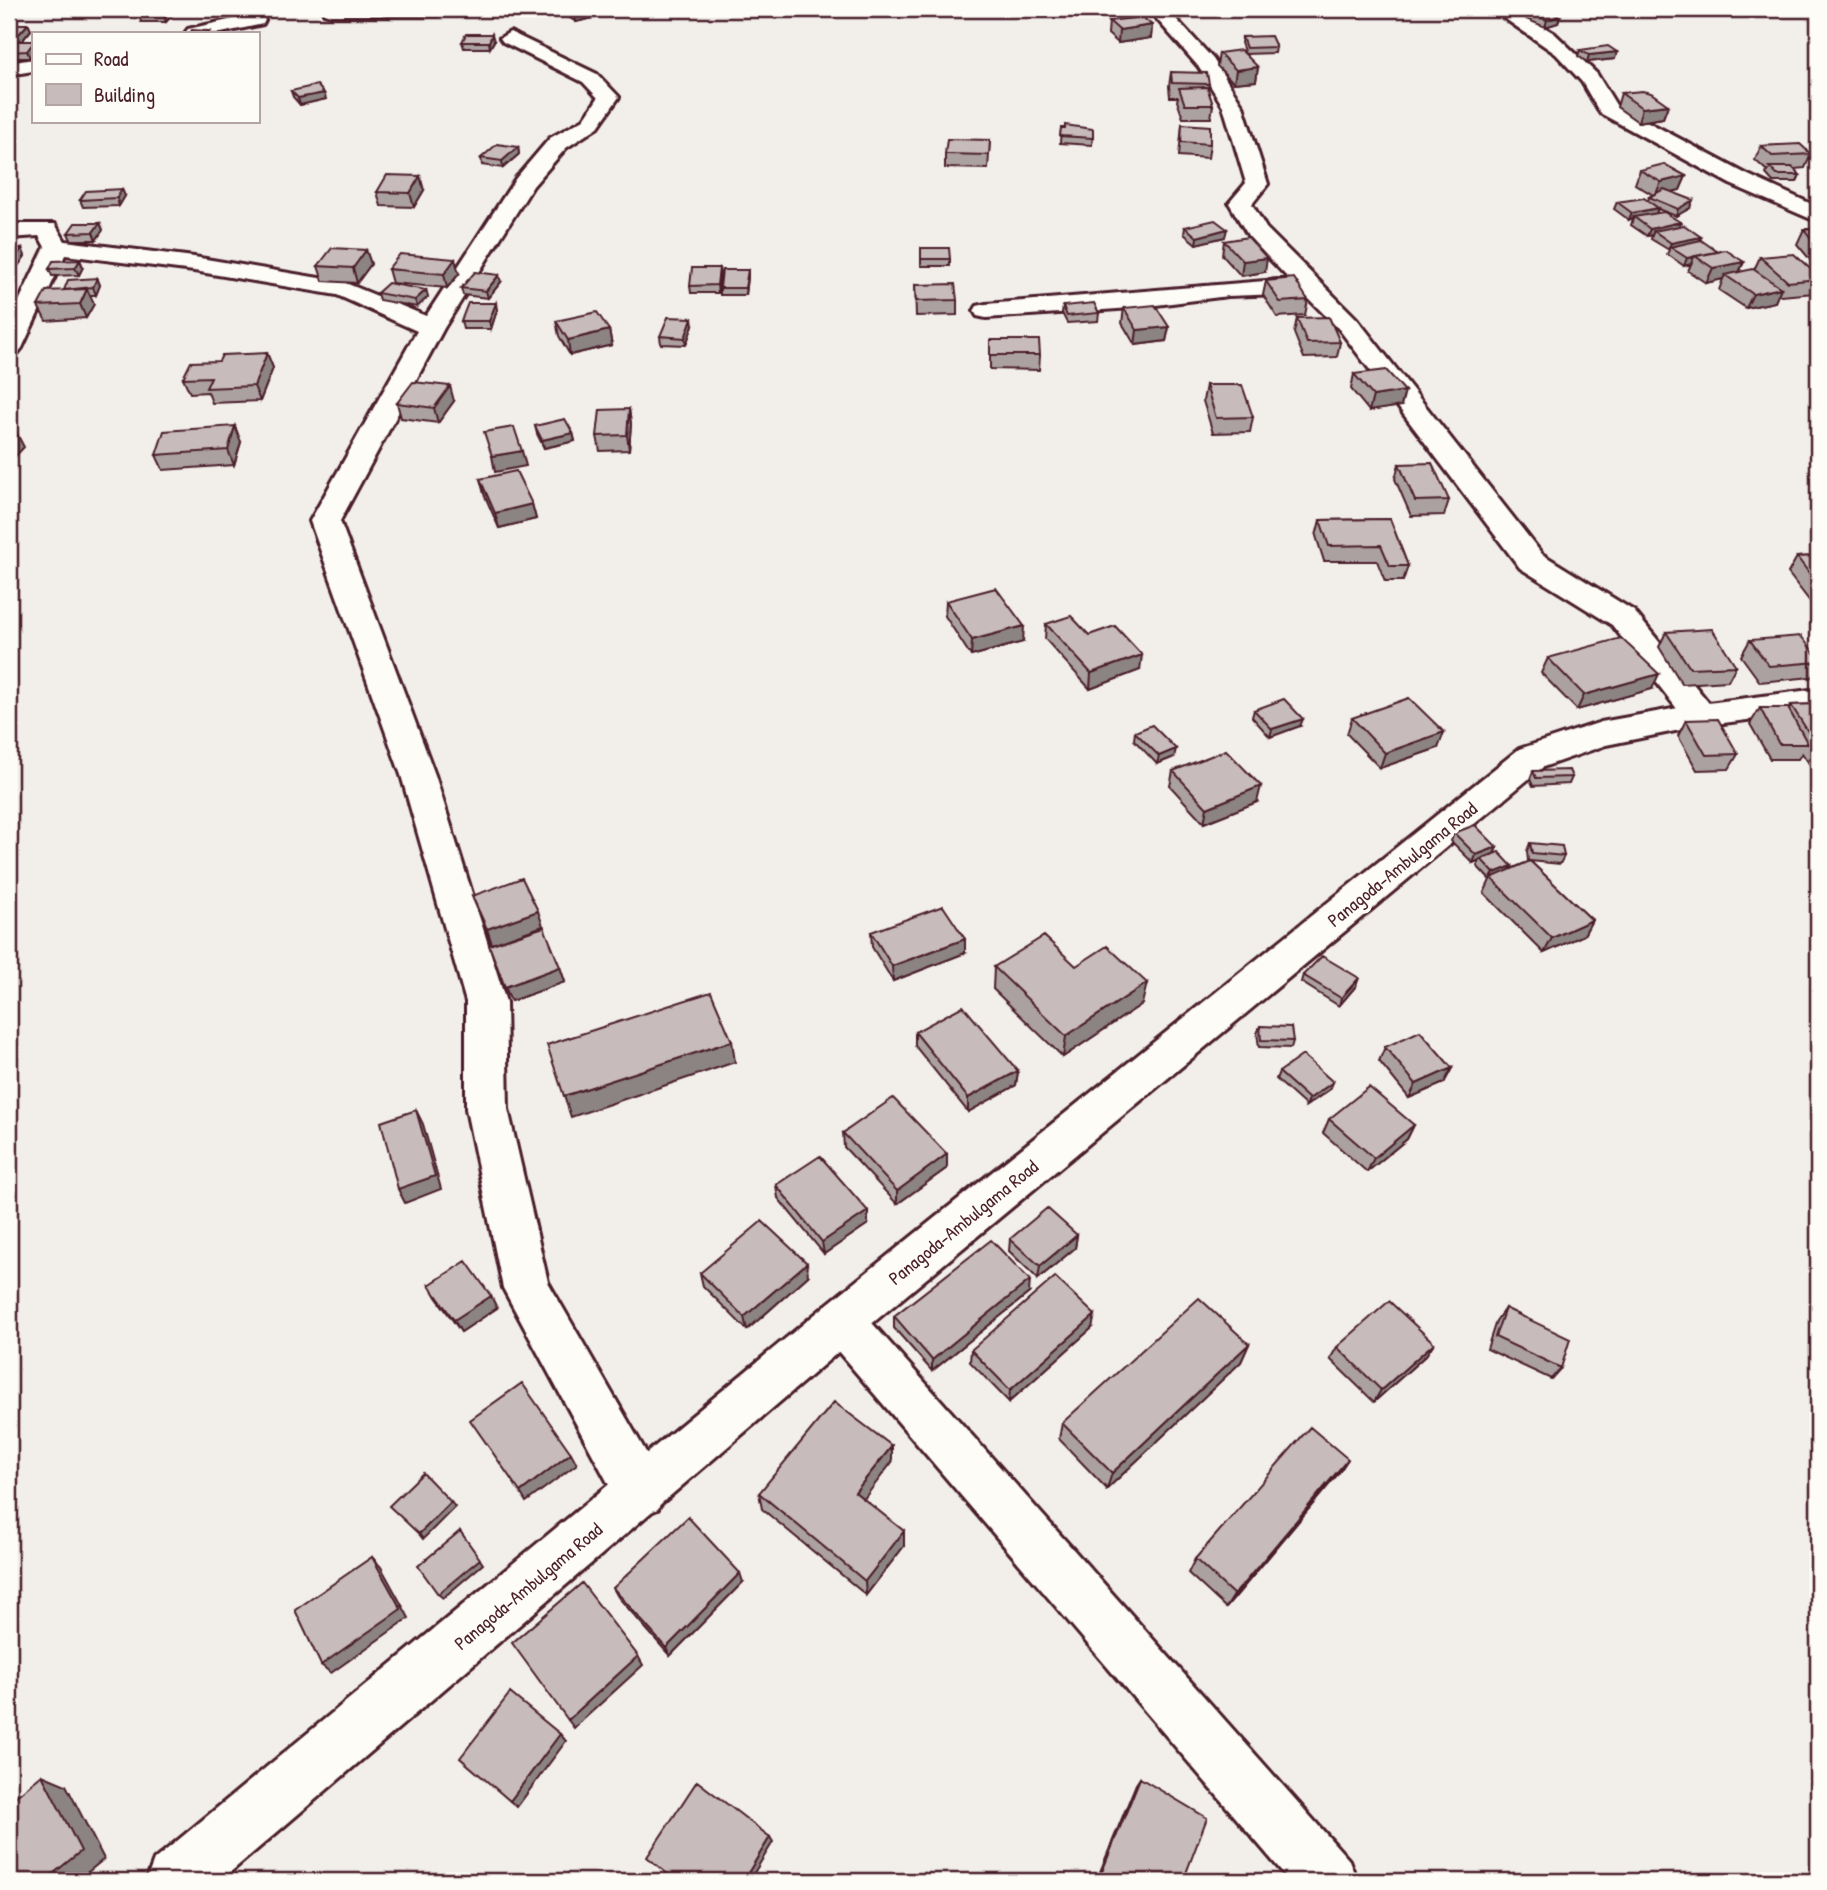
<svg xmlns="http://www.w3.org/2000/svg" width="1827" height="1890" viewBox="0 0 1827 1890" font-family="'Patrick Hand',sans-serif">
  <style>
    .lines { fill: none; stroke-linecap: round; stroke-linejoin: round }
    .minor-casing { stroke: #4a1f2b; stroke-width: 6 }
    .primary-casing { stroke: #4a1f2b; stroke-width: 6 }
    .minor { fill: #fdfcf7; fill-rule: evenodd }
    .primary { fill: #fdfcf7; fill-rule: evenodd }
    .wall { fill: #aca1a1; stroke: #4a1f2b; stroke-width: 2 }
    .shaded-wall { fill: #8c8383; stroke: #4a1f2b; stroke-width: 2 }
    .building { fill: #c8bbbb; stroke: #4a1f2b; stroke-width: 2 }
    .labels { text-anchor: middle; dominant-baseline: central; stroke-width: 7; stroke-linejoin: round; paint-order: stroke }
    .street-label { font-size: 19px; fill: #4a1f2b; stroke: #fdfcf7 }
  </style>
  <rect width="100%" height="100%" fill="#f2efeb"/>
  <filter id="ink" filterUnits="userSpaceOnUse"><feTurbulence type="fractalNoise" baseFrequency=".0143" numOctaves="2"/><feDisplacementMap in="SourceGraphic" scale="14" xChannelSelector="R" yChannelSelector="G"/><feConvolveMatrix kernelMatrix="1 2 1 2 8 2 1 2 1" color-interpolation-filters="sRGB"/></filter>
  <g filter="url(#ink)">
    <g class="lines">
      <g class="minor-casing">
        <path id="minor" d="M 322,9 L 446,9 L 437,15 L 331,15 L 324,13 Z
          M 1148,9 L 1167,9 L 1213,59 L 1243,106 L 1268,184 L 1252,204 L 1266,228 L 1357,319 L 1542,554 L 1634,611 L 1712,707 L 1717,715 L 1712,723 L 1700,726 L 1688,723 L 1612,625 L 1520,568 L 1339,329 L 1303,293 L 1228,296 L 1132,308 L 986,318 L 977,316 L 974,311 L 977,306 L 986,304 L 1289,279 L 1249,237 L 1229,203 L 1246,183 L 1223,106 L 1198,66 Z
          M 1491,9 L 1514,9 L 1554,33 L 1597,74 L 1616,105 L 1746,174 L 1818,207 L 1818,222 L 1730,184 L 1600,113 L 1582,82 L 1556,54 Z
          M 256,14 L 263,16 L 265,20 L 263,24 L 221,33 L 185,33 L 188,29 Z
          M 510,32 L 597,74 L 619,97 L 598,127 L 566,148 L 533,186 L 444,328 L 340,521 L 435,775 L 506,1002 L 508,1109 L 548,1282 L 658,1473 L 665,1491 L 658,1509 L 640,1516 L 622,1509 L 503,1288 L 466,1109 L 466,1002 L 401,775 L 310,521 L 417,331 L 337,295 L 194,271 L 65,255 L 22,348 L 18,353 L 9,356 L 9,322 L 45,247 L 39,236 L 9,238 L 9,224 L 55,224 L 65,241 L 194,257 L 343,282 L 426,316 L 516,178 L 550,138 L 584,119 L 598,98 L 583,82 L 503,42 L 500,38 Z
          M 33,59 L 33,71 L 9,75 L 9,63 Z
          M 841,1299 L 857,1306 L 1349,1860 L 1357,1881 L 1290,1881 L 825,1336 L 818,1321 L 825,1306 Z"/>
      </g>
      <g class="primary-casing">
        <path id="primary" d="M 1818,689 L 1818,711 L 1700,726 L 1606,745 L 1543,767 L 857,1336 L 220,1881 L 146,1881 L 154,1860 L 825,1306 L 1519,749 L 1601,722 L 1700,704 Z"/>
      </g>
      <use href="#minor" class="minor"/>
      <use href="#primary" class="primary"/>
    </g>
    <path class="wall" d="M 90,9 L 114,9 L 110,14 L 92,14 Z
      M 119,9 L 174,9 L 175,12 L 166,22 L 141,22 L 139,16 L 142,13 L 120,13 Z
      M 564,9 L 601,16 L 576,22 L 565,15 Z
      M 1528,13 L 1560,16 L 1558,23 L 1545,27 L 1526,19 Z
      M 1109,21 L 1152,25 L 1151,38 L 1118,43 L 1108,34 Z
      M 9,24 L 28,24 L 31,30 L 22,41 L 33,41 L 30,58 L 10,58 L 9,50 L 14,42 L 9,42 Z
      M 1242,37 L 1276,47 L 1275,53 L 1245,54 L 1241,43 Z
      M 494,41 L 490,48 L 464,48 L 462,42 Z
      M 1580,50 L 1615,59 L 1587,62 L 1578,56 Z
      M 1219,53 L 1258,67 L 1256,81 L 1234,83 L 1217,66 Z
      M 1171,72 L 1209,84 L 1208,90 L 1213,105 L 1211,118 L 1183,118 L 1177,101 L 1178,97 L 1170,97 L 1169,86 Z
      M 291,91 L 326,99 L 300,105 L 293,97 Z
      M 1621,93 L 1668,105 L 1663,118 L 1638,122 L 1617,107 Z
      M 1182,124 L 1210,144 L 1208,158 L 1179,156 Z
      M 1061,128 L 1093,129 L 1092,145 L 1060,143 Z
      M 990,140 L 988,169 L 945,168 L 945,154 Z
      M 1761,146 L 1811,154 L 1805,168 L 1794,169 L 1800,175 L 1797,182 L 1773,182 L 1766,174 L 1768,170 L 1766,170 L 1755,160 Z
      M 518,147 L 519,154 L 503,168 L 482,165 L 481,158 Z
      M 1640,170 L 1686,176 L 1680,190 L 1672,192 L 1690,208 L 1676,216 L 1658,209 L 1656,213 L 1679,226 L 1701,237 L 1700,241 L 1718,252 L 1744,262 L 1739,272 L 1754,270 L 1760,257 L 1818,276 L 1818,285 L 1814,293 L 1781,296 L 1778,294 L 1775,302 L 1746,308 L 1719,290 L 1723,279 L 1706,283 L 1688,271 L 1691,264 L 1684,266 L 1667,254 L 1669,250 L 1651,239 L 1652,235 L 1647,236 L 1631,225 L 1633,219 L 1629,220 L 1614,209 L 1617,202 L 1648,201 L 1649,197 L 1653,195 L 1635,184 Z
      M 424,190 L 414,207 L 381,206 L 377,192 Z
      M 125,196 L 119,206 L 83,207 L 80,200 Z
      M 100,223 L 103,230 L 96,240 L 71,240 L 68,233 Z
      M 1185,227 L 1225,237 L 1196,244 L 1184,234 Z
      M 1804,229 L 1818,229 L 1818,262 L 1812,262 L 1797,244 Z
      M 1224,241 L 1265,272 L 1241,276 L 1222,255 Z
      M 22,248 L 25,256 L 18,266 L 9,266 L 9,249 Z
      M 921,248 L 950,259 L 950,266 L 921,266 Z
      M 366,250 L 371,264 L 357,283 L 323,281 L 318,266 Z
      M 80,260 L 83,267 L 79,275 L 52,276 L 49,269 Z
      M 719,268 L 720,275 L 718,293 L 691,293 L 690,286 Z
      M 388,269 L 459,274 L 447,288 L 392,283 Z
      M 748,270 L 748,277 L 746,295 L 720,295 L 720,288 Z
      M 97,278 L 100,285 L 96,295 L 90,295 L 94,304 L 86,318 L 46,321 L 38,306 L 64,290 Z
      M 1266,281 L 1308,300 L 1305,315 L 1277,317 L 1263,295 Z
      M 501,282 L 488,298 L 463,295 L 461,288 Z
      M 915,285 L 957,300 L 957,315 L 916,316 Z
      M 426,290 L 428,297 L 417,307 L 379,300 L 377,293 Z
      M 1063,306 L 1099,313 L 1098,321 L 1067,323 L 1062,313 Z
      M 1124,308 L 1169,327 L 1166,341 L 1135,345 L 1122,323 Z
      M 497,310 L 491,329 L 463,329 L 461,321 Z
      M 1297,318 L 1340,342 L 1337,357 L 1304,358 L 1294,333 Z
      M 556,321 L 609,330 L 612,345 L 570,355 L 559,336 Z
      M 693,325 L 686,345 L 661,344 L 660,336 Z
      M 990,340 L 1040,355 L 1039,370 L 990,369 Z
      M 267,353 L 273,368 L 260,401 L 212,403 L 208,392 L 190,393 L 183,378 Z
      M 1354,374 L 1401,406 L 1369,411 L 1351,389 Z
      M 1206,385 L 1253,417 L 1250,432 L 1213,433 L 1203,401 Z
      M 454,401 L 438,423 L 401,418 L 397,403 Z
      M 629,409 L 631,424 L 629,450 L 600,451 L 597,436 Z
      M 535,426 L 573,433 L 575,441 L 544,448 L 537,434 Z
      M 241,442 L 234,465 L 163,470 L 156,455 Z
      M 1399,464 L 1449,500 L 1444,515 L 1411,516 L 1395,479 Z
      M 480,479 L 532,504 L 536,519 L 499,528 L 484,494 Z
      M 1390,519 L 1408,566 L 1403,581 L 1385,581 L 1377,561 L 1324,561 L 1316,536 L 1320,520 Z
      M 1818,556 L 1818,612 L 1788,573 L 1797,557 Z
      M 946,601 L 1023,642 L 971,656 L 945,616 Z
      M 1046,624 L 1089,635 L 1140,670 L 1090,689 L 1045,639 Z
      M 1666,632 L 1736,666 L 1728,681 L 1682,684 L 1659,647 Z
      M 1750,640 L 1818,658 L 1818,667 L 1812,677 L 1760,682 L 1741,656 Z
      M 1548,658 L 1652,689 L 1577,710 L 1541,673 Z
      M 1818,704 L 1818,764 L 1810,765 L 1802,753 L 1798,759 L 1770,759 L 1750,724 L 1760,708 L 1789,710 L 1791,705 Z
      M 1254,710 L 1300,726 L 1270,737 L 1252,717 Z
      M 1352,718 L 1444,732 L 1438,748 L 1380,768 L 1347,734 Z
      M 1686,720 L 1738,754 L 1729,769 L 1697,770 L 1678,736 Z
      M 1135,732 L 1174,757 L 1157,764 L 1134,740 Z
      M 1173,771 L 1257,802 L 1204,823 L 1170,786 Z
      M 1533,771 L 1572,777 L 1569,784 L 1533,786 L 1530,779 Z
      M 1454,833 L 1497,847 L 1494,854 L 1511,869 L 1530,861 L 1528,861 L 1527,851 L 1530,843 L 1564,856 L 1560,864 L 1530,861 L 1592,920 L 1584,935 L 1544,953 L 1484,893 L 1490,880 L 1477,866 L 1480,860 L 1473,863 L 1451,841 Z
      M 472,896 L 543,926 L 499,942 L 560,967 L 565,982 L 511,1001 L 494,960 L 492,944 Z
      M 871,932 L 965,953 L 893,981 L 872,947 Z
      M 1076,966 L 1142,1004 L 1063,1057 L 993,989 L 994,967 Z
      M 1303,975 L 1356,986 L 1339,1006 L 1301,982 Z
      M 1260,1026 L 1293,1041 L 1291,1048 L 1259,1047 L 1257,1033 Z
      M 915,1032 L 1018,1071 L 1016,1085 L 968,1112 L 915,1046 Z
      M 1385,1047 L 1452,1068 L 1444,1083 L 1409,1098 L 1379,1061 Z
      M 1279,1072 L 1333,1082 L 1330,1089 L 1306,1106 L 1276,1079 Z
      M 1329,1119 L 1414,1125 L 1407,1139 L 1367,1172 L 1323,1133 Z
      M 843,1133 L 947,1168 L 897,1204 L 844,1147 Z
      M 776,1185 L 868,1224 L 824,1254 L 778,1198 Z
      M 1077,1235 L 1075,1248 L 1038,1279 L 1009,1251 L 1010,1239 Z
      M 700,1273 L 808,1276 L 747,1330 L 703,1286 Z
      M 429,1285 L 497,1308 L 461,1332 L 436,1297 Z
      M 1029,1293 L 932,1371 L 894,1328 L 894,1316 Z
      M 1505,1308 L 1561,1368 L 1551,1379 L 1487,1349 L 1496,1321 Z
      M 1092,1328 L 1009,1402 L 970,1362 L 971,1350 Z
      M 1434,1343 L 1426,1355 L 1374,1402 L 1330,1359 L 1337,1347 Z
      M 1249,1344 L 1241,1362 L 1107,1489 L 1059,1439 L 1062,1423 Z
      M 1348,1459 L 1338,1474 L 1226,1608 L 1188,1573 L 1195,1559 Z
      M 892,1462 L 863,1499 L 904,1546 L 866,1595 L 762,1509 L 759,1493 Z
      M 743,1582 L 670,1656 L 618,1597 L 613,1588 Z
      M 1140,1778 L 1183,1881 L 1100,1881 L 1097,1879 L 1136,1784 Z"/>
    <path class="shaded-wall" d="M 170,9 L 174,9 L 175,12 L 166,22 L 164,16 Z
      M 1117,9 L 1138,9 L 1138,11 L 1116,13 Z
      M 600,10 L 601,16 L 576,22 L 575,16 Z
      M 1560,16 L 1558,23 L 1545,27 L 1547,20 Z
      M 28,24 L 31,30 L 21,42 L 18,35 Z
      M 1152,25 L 1151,38 L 1118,43 L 1119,30 Z
      M 492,34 L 494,41 L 490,48 L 489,42 Z
      M 33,43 L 33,53 L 30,58 L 27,51 Z
      M 1617,52 L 1615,59 L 1587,62 L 1589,55 Z
      M 1258,67 L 1256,81 L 1234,83 L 1236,70 Z
      M 9,87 L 15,100 L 9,107 Z
      M 324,93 L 326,99 L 300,105 L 298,98 Z
      M 1668,105 L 1663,118 L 1638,122 L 1642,108 Z
      M 72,121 L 84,121 L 73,123 Z
      M 518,147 L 519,154 L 503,168 L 502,161 Z
      M 420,176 L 424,190 L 414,207 L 410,193 Z
      M 1686,176 L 1680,190 L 1655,196 L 1661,182 Z
      M 122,189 L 125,196 L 119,206 L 117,198 Z
      M 1693,200 L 1690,208 L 1676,216 L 1678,209 Z
      M 1658,208 L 1655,216 L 1634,217 L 1633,219 L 1629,220 L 1632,213 Z
      M 1680,222 L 1678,230 L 1654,231 L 1652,235 L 1647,236 L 1650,229 Z
      M 100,223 L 103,230 L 96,240 L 93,232 Z
      M 1227,229 L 1225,237 L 1196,244 L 1197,237 Z
      M 1701,237 L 1698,244 L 1670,247 L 1668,250 L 1671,243 Z
      M 22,248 L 25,256 L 18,266 L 15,259 Z
      M 366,250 L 371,264 L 357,283 L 353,268 Z
      M 1694,257 L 1691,264 L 1684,266 L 1687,258 Z
      M 1267,258 L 1265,272 L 1241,276 L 1243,261 Z
      M 455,259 L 459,274 L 447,288 L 444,274 Z
      M 80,260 L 83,267 L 79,275 L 75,268 Z
      M 1744,262 L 1737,276 L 1725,275 L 1723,279 L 1706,283 L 1713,268 Z
      M 719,268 L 720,275 L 718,293 L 717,285 Z
      M 748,270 L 748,277 L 746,295 L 745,288 Z
      M 499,275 L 501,282 L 488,298 L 486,291 Z
      M 97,278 L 100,285 L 96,295 L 93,287 Z
      M 1781,288 L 1775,302 L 1746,308 L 1753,294 Z
      M 87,289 L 94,304 L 86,318 L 80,304 Z
      M 426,290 L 428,297 L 417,307 L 415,300 Z
      M 496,303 L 497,310 L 491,329 L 489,321 Z
      M 692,318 L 693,325 L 686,345 L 685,338 Z
      M 1169,327 L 1166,341 L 1135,345 L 1137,330 Z
      M 609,330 L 612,345 L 570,355 L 568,340 Z
      M 267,353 L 273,368 L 260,401 L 254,386 Z
      M 450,386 L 454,401 L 438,423 L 434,408 Z
      M 1405,391 L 1401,406 L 1369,411 L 1373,396 Z
      M 629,409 L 631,424 L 629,450 L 627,435 Z
      M 235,426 L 241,442 L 234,465 L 228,450 Z
      M 16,432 L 24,447 L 9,463 L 9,439 Z
      M 573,433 L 575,441 L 544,448 L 542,440 Z
      M 522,451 L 526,466 L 495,472 L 492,456 Z
      M 532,504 L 536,519 L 499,528 L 495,513 Z
      M 1024,626 L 1023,642 L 971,656 L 972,640 Z
      M 1142,655 L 1140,670 L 1090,689 L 1091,673 Z
      M 1659,674 L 1652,689 L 1577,710 L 1584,695 Z
      M 1303,719 L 1300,726 L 1270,737 L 1272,729 Z
      M 1444,732 L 1438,748 L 1380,768 L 1385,753 Z
      M 1176,749 L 1174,757 L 1157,764 L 1159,756 Z
      M 1261,786 L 1257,802 L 1204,823 L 1207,808 Z
      M 1497,847 L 1494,854 L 1473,863 L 1476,855 Z
      M 1512,866 L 1509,873 L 1491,878 L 1494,873 Z
      M 538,911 L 543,926 L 492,944 L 487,929 Z
      M 1592,920 L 1584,935 L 1544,953 L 1552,938 Z
      M 965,939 L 965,953 L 893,981 L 892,966 Z
      M 560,967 L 565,982 L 511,1001 L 505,987 Z
      M 1359,978 L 1356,986 L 1339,1006 L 1341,998 Z
      M 1147,983 L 1142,1004 L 1063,1057 L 1066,1036 Z
      M 732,1041 L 735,1062 L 571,1117 L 564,1096 Z
      M 1452,1068 L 1444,1083 L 1409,1098 L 1416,1084 Z
      M 1018,1071 L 1016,1085 L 968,1112 L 968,1098 Z
      M 1333,1082 L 1330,1089 L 1306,1106 L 1309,1099 Z
      M 416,1110 L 423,1124 L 441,1189 L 405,1203 L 398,1189 Z
      M 1414,1125 L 1407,1139 L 1367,1172 L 1374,1158 Z
      M 947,1154 L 947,1168 L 897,1204 L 897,1191 Z
      M 868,1211 L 868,1224 L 824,1254 L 822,1242 Z
      M 1077,1235 L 1075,1248 L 1038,1279 L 1040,1266 Z
      M 807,1263 L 808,1276 L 747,1330 L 744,1317 Z
      M 1030,1280 L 1029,1293 L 932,1371 L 932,1360 Z
      M 491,1296 L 497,1308 L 461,1332 L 454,1320 Z
      M 1095,1315 L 1092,1328 L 1009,1402 L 1010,1390 Z
      M 1434,1343 L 1426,1355 L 1374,1402 L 1381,1390 Z
      M 1249,1344 L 1241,1362 L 1107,1489 L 1112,1473 Z
      M 892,1446 L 892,1462 L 857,1508 L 855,1492 Z
      M 571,1453 L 577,1464 L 526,1502 L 520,1492 Z
      M 1348,1459 L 1338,1474 L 1226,1608 L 1234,1595 Z
      M 451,1502 L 455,1507 L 423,1539 L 419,1534 Z
      M 460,1531 L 483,1564 L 443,1598 L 438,1594 Z
      M 904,1531 L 904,1546 L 866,1595 L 865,1581 Z
      M 372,1557 L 381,1567 L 409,1618 L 331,1673 L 321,1665 Z
      M 740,1573 L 743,1582 L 670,1656 L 666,1648 Z
      M 638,1656 L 643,1665 L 574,1728 L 568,1720 Z
      M 560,1734 L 566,1741 L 517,1807 L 510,1801 Z
      M 42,1775 L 66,1785 L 104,1859 L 77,1881 L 44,1881 Z
      M 770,1837 L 773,1842 L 749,1881 L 743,1881 Z"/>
    <path class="building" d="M 145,9 L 170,9 L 164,16 L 139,16 Z
      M 565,9 L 599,9 L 600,10 L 575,16 Z
      M 1540,9 L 1560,16 L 1547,20 L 1528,13 Z
      M 1142,17 L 1152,25 L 1119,30 L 1109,21 Z
      M 9,24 L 28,24 L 18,35 L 9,36 Z
      M 192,30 L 210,31 L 208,33 L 190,33 Z
      M 466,34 L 492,34 L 489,42 L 462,42 Z
      M 1271,36 L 1276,47 L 1246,48 L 1242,37 Z
      M 15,41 L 33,41 L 33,43 L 27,51 L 9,52 L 9,50 Z
      M 1608,46 L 1617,52 L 1589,55 L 1580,50 Z
      M 1241,50 L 1258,67 L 1236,70 L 1219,53 Z
      M 1171,72 L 1207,73 L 1209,84 L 1172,83 Z
      M 317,85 L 324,93 L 298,98 L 291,91 Z
      M 1207,87 L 1213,105 L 1185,105 L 1179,88 Z
      M 1642,91 L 1651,93 L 1668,105 L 1642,108 L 1621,93 Z
      M 1182,124 L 1210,126 L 1210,144 L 1181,142 Z
      M 1065,125 L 1093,129 L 1093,138 L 1060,136 L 1061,128 L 1065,128 Z
      M 947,139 L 990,140 L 989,155 L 945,154 Z
      M 497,144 L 518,147 L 502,161 L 481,158 Z
      M 1800,144 L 1811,154 L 1772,156 L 1761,146 Z
      M 1664,164 L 1686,176 L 1661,182 L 1640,170 Z
      M 1769,167 L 1792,167 L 1800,175 L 1777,175 Z
      M 387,175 L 420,176 L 410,193 L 377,192 Z
      M 122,189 L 117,198 L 80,200 L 86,191 Z
      M 1664,189 L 1693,200 L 1678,209 L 1649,197 Z
      M 1644,198 L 1658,208 L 1632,213 L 1617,202 Z
      M 1664,212 L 1680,222 L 1650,229 L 1634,217 Z
      M 1215,220 L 1227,229 L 1197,237 L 1185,227 Z
      M 75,223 L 100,223 L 93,232 L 68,233 Z
      M 1684,225 L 1701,237 L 1671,243 L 1654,231 Z
      M 1804,229 L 1818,229 L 1818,247 Z
      M 1248,237 L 1267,258 L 1243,261 L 1224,241 Z
      M 1701,240 L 1718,252 L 1687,258 L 1670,247 Z
      M 22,248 L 15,259 L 9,259 L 9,249 Z
      M 332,248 L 366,250 L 353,268 L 318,266 Z
      M 921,248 L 949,248 L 950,259 L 921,259 Z
      M 1726,250 L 1744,262 L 1713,268 L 1695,256 Z
      M 400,254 L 455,259 L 444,274 L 388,269 Z
      M 1794,254 L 1818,276 L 1818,279 L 1788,282 L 1760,257 Z
      M 80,260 L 75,268 L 49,269 L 53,261 Z
      M 692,268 L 719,268 L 717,285 L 690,286 Z
      M 1753,269 L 1781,288 L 1753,294 L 1725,275 Z
      M 722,270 L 748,270 L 745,288 L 720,288 Z
      M 475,272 L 499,275 L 486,291 L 461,288 Z
      M 97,278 L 93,287 L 64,290 L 68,280 Z
      M 1294,278 L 1308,300 L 1280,302 L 1266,281 Z
      M 388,283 L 426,290 L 415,300 L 377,293 Z
      M 955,284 L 957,300 L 916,301 L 915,285 Z
      M 87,289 L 80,304 L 38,306 L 46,291 Z
      M 468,303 L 496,303 L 489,321 L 461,321 Z
      M 1094,303 L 1099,313 L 1067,316 L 1063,306 Z
      M 1155,305 L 1169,327 L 1137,330 L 1124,308 Z
      M 597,312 L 609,330 L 568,340 L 556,321 Z
      M 668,317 L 692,318 L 685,338 L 660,336 Z
      M 1329,317 L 1340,342 L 1307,343 L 1297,318 Z
      M 990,340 L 1039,340 L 1040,355 L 990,355 Z
      M 267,353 L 254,386 L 206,388 L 211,377 L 183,378 L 191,362 L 219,361 L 222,355 Z
      M 1386,370 L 1405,391 L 1373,396 L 1354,374 Z
      M 413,382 L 450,386 L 434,408 L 397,403 Z
      M 1206,385 L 1242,385 L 1253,417 L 1216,418 Z
      M 629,409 L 627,435 L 597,436 L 600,410 Z
      M 565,419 L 573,433 L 542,440 L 535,426 Z
      M 235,426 L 228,450 L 156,455 L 164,431 Z
      M 514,427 L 522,451 L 492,456 L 484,432 Z
      M 9,431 L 16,432 L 9,439 Z
      M 1432,463 L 1449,500 L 1415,501 L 1399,464 Z
      M 516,471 L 532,504 L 495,513 L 480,479 Z
      M 1390,519 L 1408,566 L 1390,566 L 1381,545 L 1329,546 L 1320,520 Z
      M 1818,556 L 1818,585 L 1797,557 Z
      M 996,588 L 1024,626 L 972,640 L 946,601 Z
      M 1071,616 L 1089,635 L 1115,626 L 1142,655 L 1091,673 L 1046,624 Z
      M 1712,629 L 1736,666 L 1690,668 L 1666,632 Z
      M 1801,636 L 1818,658 L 1818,662 L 1769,666 L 1750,640 Z
      M 1621,638 L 1659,674 L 1584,695 L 1548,658 Z
      M 1409,698 L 1444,732 L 1385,753 L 1352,718 Z
      M 1284,699 L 1303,719 L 1272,729 L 1254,710 Z
      M 1818,704 L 1818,747 L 1791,705 Z
      M 1760,708 L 1788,708 L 1808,744 L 1779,744 Z
      M 1718,719 L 1738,754 L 1706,755 L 1686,720 Z
      M 1152,725 L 1176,749 L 1159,756 L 1135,732 Z
      M 1226,750 L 1261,786 L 1207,808 L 1173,771 Z
      M 1569,770 L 1572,777 L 1536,778 L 1533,771 Z
      M 1475,825 L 1497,847 L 1476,855 L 1454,833 Z
      M 1530,843 L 1562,846 L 1564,856 L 1532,853 Z
      M 1499,852 L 1512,866 L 1494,873 L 1481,859 Z
      M 1530,861 L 1592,920 L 1552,938 L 1491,878 Z
      M 522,878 L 538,911 L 487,929 L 472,896 Z
      M 943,906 L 965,939 L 892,966 L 871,932 Z
      M 544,927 L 560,967 L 505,987 L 489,945 Z
      M 1044,936 L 1076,966 L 1107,946 L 1147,983 L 1066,1036 L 994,967 Z
      M 1322,956 L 1359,978 L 1341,998 L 1303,975 Z
      M 711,992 L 732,1041 L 564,1096 L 547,1045 Z
      M 963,1006 L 1018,1071 L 968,1098 L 915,1032 Z
      M 1260,1026 L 1291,1027 L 1293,1041 L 1261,1040 Z
      M 1420,1031 L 1452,1068 L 1416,1084 L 1385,1047 Z
      M 1303,1055 L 1333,1082 L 1309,1099 L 1279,1072 Z
      M 1369,1087 L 1414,1125 L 1374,1158 L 1329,1119 Z
      M 893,1098 L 947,1154 L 897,1191 L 843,1133 Z
      M 416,1110 L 435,1176 L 398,1189 L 381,1122 Z
      M 820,1156 L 868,1211 L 822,1242 L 776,1185 Z
      M 1047,1208 L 1077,1235 L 1040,1266 L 1010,1239 Z
      M 762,1221 L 807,1263 L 744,1317 L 700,1273 Z
      M 991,1240 L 1030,1280 L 932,1360 L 894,1316 Z
      M 466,1261 L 491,1296 L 454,1320 L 429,1285 Z
      M 1055,1277 L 1095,1315 L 1010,1390 L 971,1350 Z
      M 1199,1298 L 1249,1344 L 1112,1473 L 1062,1423 Z
      M 1389,1301 L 1434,1343 L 1381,1390 L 1337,1347 Z
      M 1505,1308 L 1570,1339 L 1561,1368 L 1495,1337 Z
      M 522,1383 L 571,1453 L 520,1492 L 470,1420 Z
      M 834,1402 L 892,1446 L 855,1492 L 904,1531 L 865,1581 L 759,1493 Z
      M 1310,1427 L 1348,1459 L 1234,1595 L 1195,1559 Z
      M 423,1473 L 451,1502 L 419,1534 L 389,1506 Z
      M 688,1517 L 740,1573 L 666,1648 L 613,1588 Z
      M 460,1531 L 480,1559 L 438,1594 L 418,1566 Z
      M 372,1557 L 401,1609 L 321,1665 L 295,1610 Z
      M 582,1583 L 638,1656 L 568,1720 L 512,1643 Z
      M 510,1693 L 560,1734 L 510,1801 L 460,1758 Z
      M 42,1775 L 81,1851 L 44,1881 L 9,1881 L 9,1802 Z
      M 1140,1778 L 1207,1818 L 1183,1881 L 1111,1881 L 1101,1874 Z
      M 697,1781 L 770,1837 L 743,1881 L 676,1881 L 647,1857 Z"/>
  </g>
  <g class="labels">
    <g class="street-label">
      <text transform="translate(1402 864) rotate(-39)">Panagoda-Ambulgama Road</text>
      <text transform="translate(963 1222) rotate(-39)">Panagoda-Ambulgama Road</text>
      <text transform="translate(528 1586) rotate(-40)">Panagoda-Ambulgama Road</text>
    </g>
  </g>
  <rect width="1827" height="1890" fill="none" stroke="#fdfcf7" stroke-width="35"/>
  <rect x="18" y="18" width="1792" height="1855" fill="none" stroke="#4a1f2b" stroke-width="2.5" filter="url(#ink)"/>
  <rect x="32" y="32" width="228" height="91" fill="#fdfcf7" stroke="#b5a4a5" stroke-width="2"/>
  <rect x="46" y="54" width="35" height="10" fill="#fdfcf7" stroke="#b5a4a5" stroke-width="2"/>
  <text x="94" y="66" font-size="21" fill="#4a1f2b">Road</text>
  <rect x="46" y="84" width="35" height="21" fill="#c8bbbb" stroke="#b5a4a5" stroke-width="2"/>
  <text x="94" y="102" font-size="21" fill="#4a1f2b">Building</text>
</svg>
